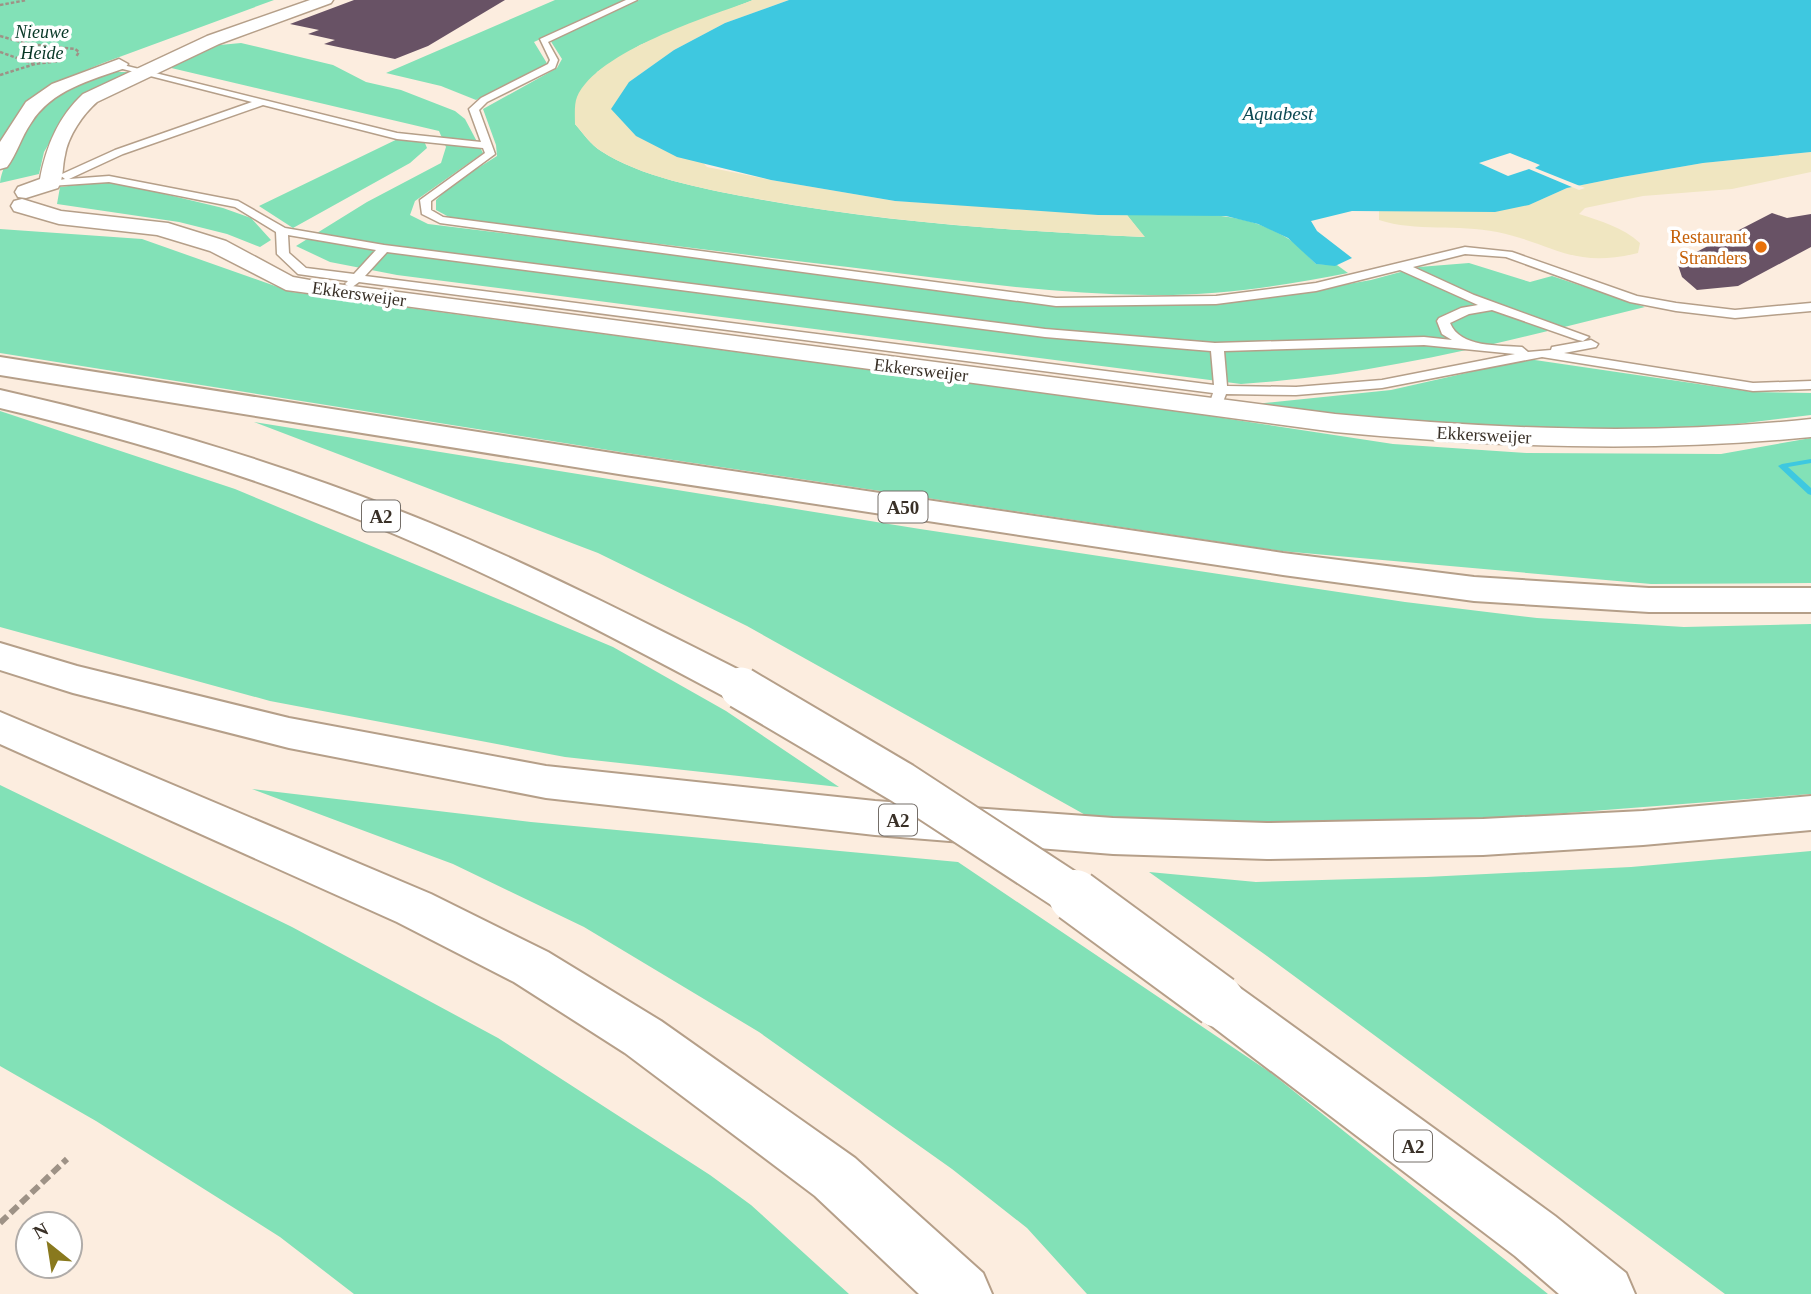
<svg xmlns="http://www.w3.org/2000/svg" width="1811" height="1294" viewBox="0 0 1811 1294" font-family="'Times New Roman',serif">
  <style>
    .green { fill: #82e1b7 }
    .sand { fill: #f0e6c1 }
    .water { fill: #3ec8e0 }
    .pier { fill: #fceddf }
    .lines { fill: none; stroke-linecap: round; stroke-linejoin: round }
    .stream { fill: #3ec8e0; fill-rule: evenodd }
    .building { fill: #685265 }
    .lane-casing { stroke: #b59f89; stroke-width: 3 }
    .street-casing { stroke: #b59f89; stroke-width: 3 }
    .highway-casing { stroke: #b59f89; stroke-width: 4 }
    .path-far1 { stroke: #9e9286; stroke-width: 2.5; stroke-dasharray: 3.5 2; stroke-linecap: butt }
    .path { stroke: #9e9286; stroke-width: 6; stroke-dasharray: 10 4.5; stroke-linecap: butt }
    .lane { fill: #fff; fill-rule: evenodd }
    .street { fill: #fff; fill-rule: evenodd }
    .highway { fill: #fff; fill-rule: evenodd }
    .highway-bridge-far1-casing { stroke: #b59f89; stroke-width: 45; stroke-linecap: butt }
    .highway-bridge-casing { stroke: #b59f89; stroke-width: 56; stroke-linecap: butt }
    .highway-bridge-far1 { stroke: #fff; stroke-width: 41 }
    .highway-bridge { stroke: #fff; stroke-width: 52 }
    .food-dot { fill: #e8710a; stroke: #fff; stroke-width: 2.5 }
    .labels { text-anchor: middle; dominant-baseline: central; stroke-width: 7; stroke-linejoin: round; paint-order: stroke }
    .far-park-label { font-size: 18px; font-style: italic; fill: #073726; stroke: #fff }
    .far-food-label { font-size: 18px; fill: #c56008; stroke: #fff; text-anchor: end }
    .far-street-label { font-size: 18px; fill: #393027; stroke: #fff }
    .far-water-label { font-size: 19px; font-style: italic; fill: #0d4953; stroke: #fff }
    .shield { fill: #fff; stroke: #746e68; stroke-width: 2 }
    .shield-label { font-size: 19px; font-weight: bold; fill: #393027 }
  </style>
  <rect width="100%" height="100%" fill="#fceddf"/>
  <path class="green" d="M 0,0 L 274,0 L 103,63 L 50,85 L 24,104 L 0,143 Z
    M 555,0 L 625,0 L 534,42 L 548,65 L 476,100 L 441,86 L 386,73 Z
    M 639,0 L 753,0 L 640,45 L 597,72 L 575,124 C 583,133 591,145 601,151 C 638,176 704,189 747,197 C 878,222 1011,231 1144,237 L 1127,215 C 1180,214 1240,208 1287,238 C 1298,244 1307,256 1316,264 L 1337,265 L 1348,273 C 1283,286 1216,296 1149,295 C 1048,294 948,279 848,267 C 715,251 582,235 449,217 L 436,210 L 436,200 L 454,183 L 497,156 L 496,145 L 483,109 L 557,68 L 562,59 L 550,40 Z
    M 241,43 L 333,65 L 366,82 L 401,90 L 455,111 L 465,119 L 483,153 L 415,201 L 410,215 L 428,224 L 1069,303 L 1155,306 L 1274,297 L 1371,280 L 1419,267 L 1469,263 L 1530,282 L 1552,276 L 1645,307 C 1511,340 1380,375 1241,384 L 397,275 L 330,262 L 296,246 L 367,202 L 441,163 L 446,147 L 439,131 L 167,67 L 209,46 Z
    M 114,72 L 134,72 L 69,110 L 44,152 L 39,174 L 0,183 C 2,162 29,117 44,101 C 56,90 97,74 114,72 Z
    M 410,133 L 422,136 L 427,148 L 410,163 L 293,228 L 259,206 Z
    M 110,181 L 223,208 L 251,218 L 271,240 L 260,247 L 227,234 L 179,222 L 57,204 L 60,187 Z
    M 0,229 L 142,239 L 292,292 L 1197,414 L 1393,444 L 1526,453 L 1721,454 L 1811,438 L 1811,583 L 1651,584 L 1281,551 L 633,454 L 0,353 Z
    M 1528,359 L 1753,392 L 1811,393 L 1811,415 L 1705,428 L 1521,432 L 1326,414 L 1255,404 L 1391,390 Z
    M 0,411 L 235,489 L 613,647 L 726,711 L 839,787 L 565,757 L 270,701 L 0,627 Z
    M 254,422 L 920,529 L 1405,602 L 1537,618 L 1684,627 L 1811,624 L 1811,794 L 1477,820 L 1224,825 L 1089,817 L 747,626 L 598,553 Z
    M 0,785 L 292,927 L 498,1038 L 710,1175 L 751,1205 L 849,1294 L 354,1294 L 280,1237 L 96,1121 L 0,1066 Z
    M 252,789 L 531,822 L 958,862 L 1271,1073 L 1548,1294 L 1087,1294 L 1027,1228 L 952,1169 L 759,1032 L 584,927 L 453,864 Z
    M 1811,851 L 1811,1294 L 1725,1294 L 1267,956 L 1149,872 L 1256,882 L 1426,877 L 1631,867 Z"/>
  <path class="sand" d="M 753,0 L 789,0 L 725,23 L 674,50 L 629,82 L 707,167 L 771,180 L 895,201 L 1127,215 L 1145,237 C 1012,231 879,222 748,197 C 704,189 638,176 601,151 C 591,145 583,133 575,124 C 575,117 574,104 577,97 C 597,51 708,17 753,0 Z
    M 1811,152 L 1811,172 L 1732,189 L 1643,196 L 1585,208 L 1579,214 C 1600,221 1623,227 1640,243 L 1638,253 C 1572,269 1555,244 1497,232 C 1458,224 1416,232 1379,220 L 1379,210 L 1529,205 L 1567,188 L 1622,177 L 1703,163 Z"/>
  <path class="water" d="M 789,0 L 1811,0 L 1811,152 L 1703,163 L 1622,177 L 1567,188 L 1529,205 L 1495,212 L 1352,211 L 1311,221 L 1317,231 L 1352,258 L 1335,266 L 1316,264 L 1288,238 L 1258,224 L 1226,216 L 1098,215 L 895,201 L 771,180 L 677,157 L 636,136 L 611,109 L 629,82 L 674,50 L 725,23 Z"/>
  <path class="pier" d="M 1510,153 L 1540,165 L 1535,168 L 1585,188 L 1579,190 L 1529,169 L 1508,176 L 1479,163 Z"/>
  <g class="lines">
    <path class="stream" d="M 1811,459 L 1811,463 L 1788,467 L 1811,488 L 1811,495 L 1808,494 L 1778,466 L 1782,464 Z"/>
  </g>
  <path class="building" d="M 354,0 L 505,0 L 428,46 L 395,59 L 324,44 L 335,40 L 308,34 L 319,30 L 290,24 Z
    M 1772,213 L 1787,218 L 1811,214 L 1811,247 L 1738,286 L 1697,290 L 1682,277 L 1677,262 Z"/>
  <g class="lines">
    <g class="lane-casing">
      <path id="lane" d="M 626,0 L 637,0 L 548,42 L 558,60 L 555,68 L 487,102 L 479,110 L 495,154 L 431,201 L 431,210 L 443,217 L 1056,298 L 1216,296 L 1316,283 L 1465,247 L 1512,252 L 1637,296 L 1676,303 L 1735,310 L 1811,303 L 1811,311 L 1735,318 L 1676,311 L 1630,302 L 1506,257 L 1465,254 L 1413,267 L 1474,295 L 1589,337 L 1583,341 L 1578,340 L 1492,310 L 1469,314 L 1450,323 C 1460,348 1499,345 1522,347 L 1528,352 L 1551,350 L 1552,347 L 1591,340 L 1598,344 L 1596,347 L 1564,353 L 1753,383 L 1811,381 L 1811,389 L 1753,391 L 1542,357 L 1382,388 L 1296,395 L 1226,394 L 1223,402 L 1218,403 L 1211,399 L 1213,393 L 359,282 L 351,288 L 345,284 L 348,281 L 298,274 L 277,254 L 276,232 L 235,207 L 109,182 L 50,186 L 45,183 L 65,179 L 61,176 L 62,174 L 115,150 L 252,102 L 115,67 L 115,63 L 397,133 L 481,142 L 469,109 L 481,98 L 548,64 L 550,60 L 540,39 ZM 263,105 L 397,139 L 483,148 L 485,153 L 420,200 L 422,214 L 440,223 L 1056,306 L 1216,304 L 1316,291 L 1400,270 L 1478,305 L 1461,308 L 1439,318 L 1437,321 L 1442,334 L 1452,340 L 1424,337 L 1215,343 L 1045,329 L 384,245 L 285,228 L 238,201 L 109,176 L 69,179 L 123,154 ZM 288,235 L 376,250 L 354,274 L 306,268 L 289,253 ZM 387,252 L 1045,337 L 1211,351 L 1214,385 L 365,276 ZM 1424,345 L 1515,354 L 1382,380 L 1296,387 L 1227,386 L 1224,351 Z"/>
    </g>
    <g class="street-casing">
      <path id="street" d="M 310,0 L 333,0 L 331,3 L 219,44 L 97,102 C 83,114 68,136 65,155 C 62,166 64,178 58,188 L 26,198 L 18,197 L 15,192 L 18,187 L 40,179 C 46,147 58,117 83,94 L 207,36 Z
        M 119,59 L 128,64 L 125,68 C 91,80 51,90 31,123 C 21,137 17,154 7,167 L 0,169 L 0,142 L 26,102 L 52,84 Z
        M 22,199 L 61,211 L 168,223 L 226,241 L 293,277 L 321,282 L 1335,414 C 1494,429 1652,436 1811,419 L 1811,437 C 1652,453 1494,447 1335,432 L 286,290 L 210,251 L 157,235 L 59,224 L 14,211 L 11,206 L 14,201 Z"/>
    </g>
    <g class="highway-casing">
      <path id="highway" d="M 0,357 L 625,455 L 1283,553 L 1474,577 L 1649,588 L 1811,588 L 1811,612 L 1649,612 L 1474,601 L 1283,575 L 625,475 L 0,375 Z
        M 0,390 C 147,423 290,466 430,523 C 541,569 648,624 755,678 L 761,688 L 755,698 L 741,702 L 727,698 C 607,634 486,570 360,520 C 243,473 122,437 0,408 Z
        M 0,643 L 77,666 L 289,718 L 546,766 L 875,801 L 1113,818 L 1267,823 L 1483,819 L 1643,811 L 1811,796 L 1811,830 L 1643,845 L 1483,855 L 1267,859 L 1113,854 L 875,835 L 546,798 L 289,748 L 73,693 L 0,670 Z
        M 0,712 L 431,894 L 548,952 L 661,1021 L 855,1158 L 983,1273 L 992,1294 L 919,1294 L 815,1196 L 625,1053 L 514,982 L 397,922 L 0,744 Z
        M 1218,979 L 1236,985 L 1555,1216 L 1626,1273 L 1635,1294 L 1559,1294 L 1515,1256 L 1200,1017 L 1193,1001 L 1200,985 Z"/>
    </g>
    <path class="path-far1" d="M 0,5 L 27,0
      M 0,36 L 28,44 L 75,49 L 79,52 L 76,57
      M 0,52 L 34,64
      M 0,75 L 35,64 L 60,61"/>
    <path class="path" d="M 0,1223 L 67,1159"/>
    <use href="#lane" class="lane"/>
    <use href="#street" class="street"/>
    <use href="#highway" class="highway"/>
    <g class="highway-bridge-far1-casing">
      <path id="highway-bridge-far1" d="M 741,688 L 902,783 L 1078,898"/>
    </g>
    <g class="highway-bridge-casing">
      <path id="highway-bridge" d="M 1075,896 L 1218,1001"/>
    </g>
    <use href="#highway-bridge-far1" class="highway-bridge-far1"/>
    <use href="#highway-bridge" class="highway-bridge"/>
  </g>
  <circle class="food-dot" cx="1761" cy="247" r="7"/>
  <g class="labels">
    <g class="far-park-label">
      <text x="42" y="32">Nieuwe<tspan x="42" dy="21">Heide</tspan></text>
    </g>
    <g class="far-food-label">
      <text x="1747" y="237">Restaurant<tspan x="1747" dy="21">Stranders</tspan></text>
    </g>
    <g class="far-street-label">
      <text transform="translate(359 294) rotate(8)">Ekkersweijer</text>
      <text transform="translate(921 370) rotate(7)">Ekkersweijer</text>
      <text transform="translate(1484 435) rotate(3)">Ekkersweijer</text>
    </g>
    <g class="far-water-label">
      <text x="1278" y="113">Aquabest</text>
    </g>
    <g class="shield">
      <rect x="878.5" y="491.5" width="49" height="31" rx="5"/>
      <rect x="362" y="500.5" width="38" height="31" rx="5"/>
      <rect x="879" y="804.5" width="38" height="31" rx="5"/>
      <rect x="1394" y="1130.5" width="38" height="31" rx="5"/>
    </g>
    <g class="shield-label">
      <text x="903" y="507">A50</text>
      <text x="381" y="516">A2</text>
      <text x="898" y="820">A2</text>
      <text x="1413" y="1146">A2</text>
    </g>
  </g>
  <g transform="translate(49 1245) rotate(330)"><circle r="33" fill="#ffffff" stroke="#b0aca9" stroke-width="2"/>
  <path d="M0-5L12 26L0 18L-12 26Z" fill="#89791e"/>
  <text y="-10" font-size="19" font-weight="bold" text-anchor="middle" fill="#393027">N</text>
  </g>
</svg>
